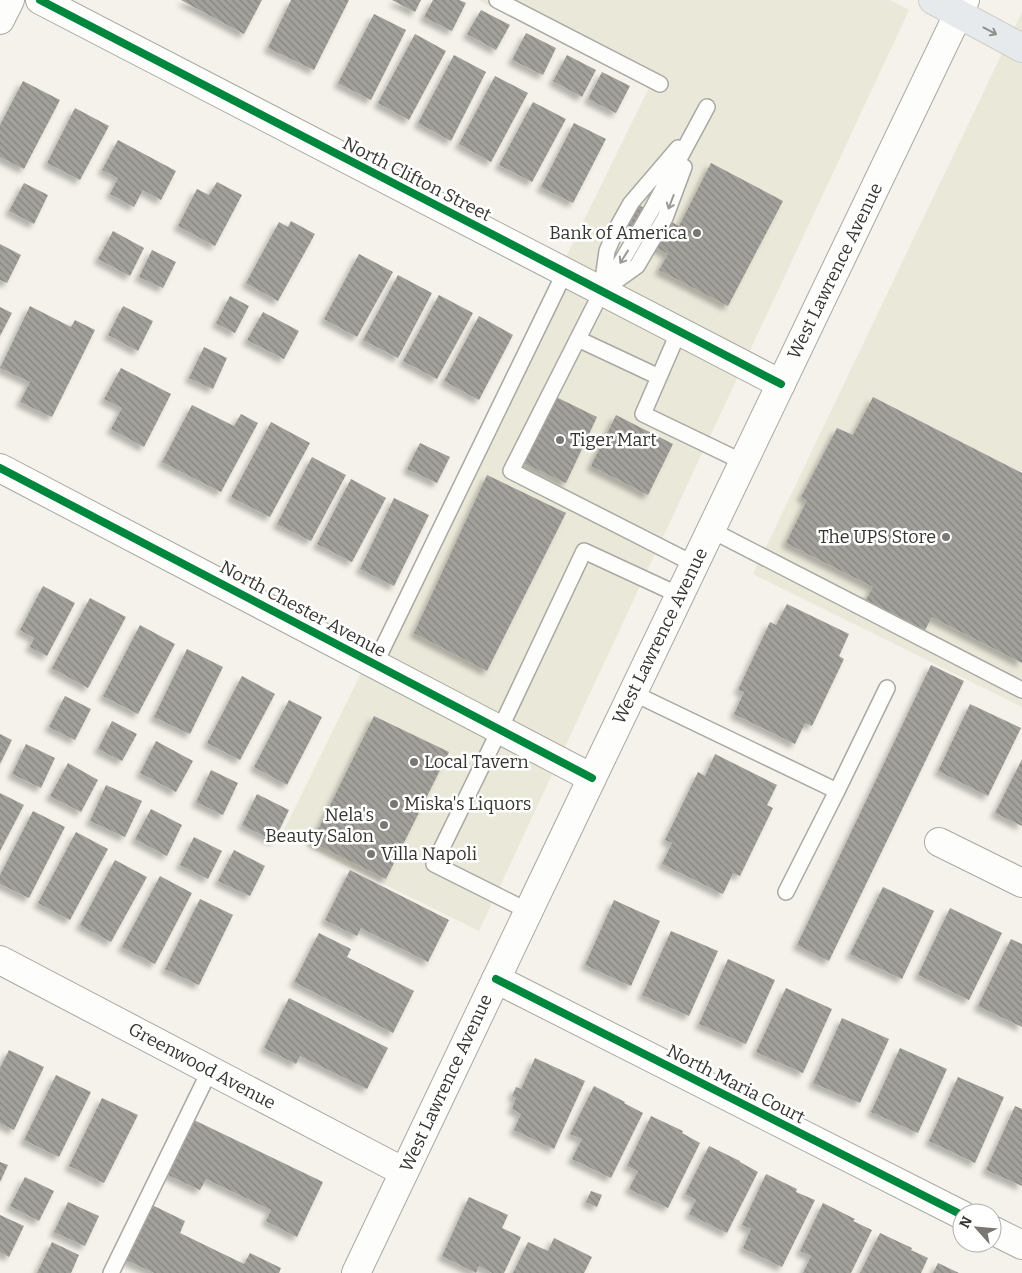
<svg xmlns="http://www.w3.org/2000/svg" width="1022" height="1273" viewBox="0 0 1022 1273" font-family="Bitter,serif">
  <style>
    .built { fill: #eae8d9 }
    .building { fill: url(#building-back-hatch); filter: url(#shadow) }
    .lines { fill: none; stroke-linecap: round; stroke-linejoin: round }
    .service-casing { stroke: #a9a8a2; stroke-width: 18 }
    .minor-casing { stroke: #a9a8a2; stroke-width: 30 }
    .secondary-casing { stroke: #a9a8a2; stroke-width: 30 }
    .primary-casing { stroke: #cfceca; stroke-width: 30 }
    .service { stroke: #fdfdfc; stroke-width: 15 }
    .minor { stroke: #fdfdfc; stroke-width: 28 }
    .secondary { stroke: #fdfdfc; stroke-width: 28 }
    .primary { stroke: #e6eaed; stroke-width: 28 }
    .cycleway-casing { stroke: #fff; stroke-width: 11 }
    .cycleway { stroke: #00873e; stroke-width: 8 }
    .oneway { stroke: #8e908e }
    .oneway2 { stroke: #9a9996 }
    .poi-dot { fill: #787771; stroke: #fff; stroke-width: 2 }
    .labels { text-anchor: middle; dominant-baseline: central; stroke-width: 5; stroke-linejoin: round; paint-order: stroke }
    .street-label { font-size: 18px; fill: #363530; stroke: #fff }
    .poi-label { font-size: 18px; fill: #363530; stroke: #fff; text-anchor: start }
  </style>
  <defs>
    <pattern id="building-back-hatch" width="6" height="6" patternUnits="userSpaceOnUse" patternTransform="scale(1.25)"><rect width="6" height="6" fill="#a2a19b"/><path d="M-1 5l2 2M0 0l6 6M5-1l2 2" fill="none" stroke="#85847f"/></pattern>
    <filter id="shadow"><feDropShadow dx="-4.5" dy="4.5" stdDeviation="2.5" flood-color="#0004"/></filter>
  </defs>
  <rect width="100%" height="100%" fill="#f4f2ea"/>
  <path class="built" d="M 478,0 L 890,0 L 909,10 L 479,931 L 282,834 L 649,88 Z
    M 1022,12 L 1022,707 L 753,574 Z"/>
  <path class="building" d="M 181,0 L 262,0 L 244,34 Z
    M 291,0 L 349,0 L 314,70 L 268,48 Z
    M 392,0 L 421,0 L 415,12 Z
    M 433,0 L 459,0 L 466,3 L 452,31 L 424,17 Z
    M 481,10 L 510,25 L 496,50 L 467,34 Z
    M 374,14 L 406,30 L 371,100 L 338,83 Z
    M 526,33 L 556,48 L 543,75 L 512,60 Z
    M 415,34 L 446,51 L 409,120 L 378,103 Z
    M 454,55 L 486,72 L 451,141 L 418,123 Z
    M 567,55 L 596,70 L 582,97 L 553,81 Z
    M 602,72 L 630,86 L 616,113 L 588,99 Z
    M 495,76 L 528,93 L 491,162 L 459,144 Z
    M 23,81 L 60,100 L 24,169 L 0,157 L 0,125 Z
    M 533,102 L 566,119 L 532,182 L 499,165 Z
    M 75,108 L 109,126 L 80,180 L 47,163 Z
    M 574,123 L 606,139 L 573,203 L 541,187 Z
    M 118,140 L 176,171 L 161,200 L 143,190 L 134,207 L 110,194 L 118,178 L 102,170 Z
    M 711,163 L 783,201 L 728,306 L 659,270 L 668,254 L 621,229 L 635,203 L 679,226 Z
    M 217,182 L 242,195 L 215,246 L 178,226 L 197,189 L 209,195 Z
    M 24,183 L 48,195 L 34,224 L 9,211 Z
    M 291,221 L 315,234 L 278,301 L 246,283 L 279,222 L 288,227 Z
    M 113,231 L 144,248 L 130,276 L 98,259 Z
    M 0,244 L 21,255 L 7,283 L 0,280 Z
    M 152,250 L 176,262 L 163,288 L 139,277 Z
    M 359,254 L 393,272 L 357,337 L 324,319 Z
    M 398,275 L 432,293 L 398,358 L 363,340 Z
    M 439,295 L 473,313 L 437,379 L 403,361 Z
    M 230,296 L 249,306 L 235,333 L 216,323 Z
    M 30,306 L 71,327 L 75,320 L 95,330 L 52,417 L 20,402 L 30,382 L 0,368 Z
    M 123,306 L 153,321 L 138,351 L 108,335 Z
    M 0,307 L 12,313 L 0,336 Z
    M 263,312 L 299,331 L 284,359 L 247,340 Z
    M 479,316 L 513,335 L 479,400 L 444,381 Z
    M 204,347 L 227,358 L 213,389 L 189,378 Z
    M 121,368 L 171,394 L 144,447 L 111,429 L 122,408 L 104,399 Z
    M 554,396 L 597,417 L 566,483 L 523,463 Z
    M 873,397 L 1022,473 L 1022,663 L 932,617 L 925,630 L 866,600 L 873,587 L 786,543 L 807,500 L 801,497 L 837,428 L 853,435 Z
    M 192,405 L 234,426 L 241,414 L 258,423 L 221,492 L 162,462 Z
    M 616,415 L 673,444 L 648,495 L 591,466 Z
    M 271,422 L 310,443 L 270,517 L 231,497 Z
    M 420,443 L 450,457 L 437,483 L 407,469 Z
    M 312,457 L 346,475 L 311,541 L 277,524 Z
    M 487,475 L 566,513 L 487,671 L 414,633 Z
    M 351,479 L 386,498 L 352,562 L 317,544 Z
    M 394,498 L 429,515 L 394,586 L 360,569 Z
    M 43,586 L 75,603 L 47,656 L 30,647 L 34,638 L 20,630 Z
    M 90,598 L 126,617 L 88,688 L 52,668 Z
    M 787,604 L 849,634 L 839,656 L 844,659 L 812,726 L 805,723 L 795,744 L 734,714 L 744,692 L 738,690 L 770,622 L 776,625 Z
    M 140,625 L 175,644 L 138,714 L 103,696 Z
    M 187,649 L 223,667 L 190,734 L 154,717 Z
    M 931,665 L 964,681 L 829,961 L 797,945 Z
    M 242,676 L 275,694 L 240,760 L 207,743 Z
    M 65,696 L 91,709 L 75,740 L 49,727 Z
    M 289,700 L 322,717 L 287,785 L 254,767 Z
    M 970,704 L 1021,728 L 988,796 L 938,771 Z
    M 374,716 L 449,752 L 386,879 L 312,842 Z
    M 112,721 L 137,734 L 122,761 L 98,749 Z
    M 0,734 L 12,740 L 0,764 Z
    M 156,741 L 193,761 L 176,792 L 140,773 Z
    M 26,744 L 55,758 L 41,788 L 12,774 Z
    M 715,754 L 777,785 L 767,805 L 773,808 L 740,876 L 733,873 L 723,894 L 662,864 L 672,843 L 665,840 L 698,772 L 705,776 Z
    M 1022,759 L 1022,826 L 995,813 Z
    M 68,763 L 98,780 L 81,812 L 50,796 Z
    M 211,770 L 238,783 L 223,815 L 196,802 Z
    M 106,785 L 142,801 L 125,837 L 90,821 Z
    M 0,793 L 24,805 L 0,851 Z
    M 257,794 L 289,810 L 274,841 L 242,825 Z
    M 151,809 L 182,825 L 167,856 L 135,839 Z
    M 33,811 L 65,827 L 29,898 L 0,884 L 0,875 Z
    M 76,832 L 108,849 L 70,920 L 38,903 Z
    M 194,837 L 222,851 L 208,879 L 180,865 Z
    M 234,850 L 265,866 L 250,896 L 218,881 Z
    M 115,860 L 147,877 L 111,942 L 80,925 Z
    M 350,870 L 449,920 L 428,962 L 361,928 L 357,936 L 325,920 Z
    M 160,876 L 192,893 L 155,964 L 122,947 Z
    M 883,887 L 934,911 L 902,979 L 850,954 Z
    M 200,899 L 233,915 L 199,985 L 165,969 Z
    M 614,900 L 660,921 L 631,986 L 585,965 Z
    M 950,908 L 1002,933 L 969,1000 L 918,975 Z
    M 671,931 L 718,951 L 689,1016 L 642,995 Z
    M 319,933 L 351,949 L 347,957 L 414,991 L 393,1033 L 294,982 Z
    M 1011,939 L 1022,944 L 1022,1027 L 978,1006 Z
    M 728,959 L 775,980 L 746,1044 L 699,1024 Z
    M 786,988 L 832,1009 L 803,1073 L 756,1052 Z
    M 289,998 L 388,1048 L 367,1089 L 300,1056 L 296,1064 L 264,1048 Z
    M 842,1018 L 889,1039 L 860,1103 L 813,1083 Z
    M 900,1048 L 947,1069 L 918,1133 L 871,1112 Z
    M 9,1050 L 44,1067 L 14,1130 L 0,1123 L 0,1068 Z
    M 535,1058 L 585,1081 L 554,1149 L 514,1130 L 521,1114 L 512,1109 L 516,1098 L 512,1096 L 516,1087 L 521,1089 Z
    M 56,1075 L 91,1092 L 59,1157 L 24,1140 Z
    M 958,1077 L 1004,1097 L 975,1163 L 929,1141 Z
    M 594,1086 L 625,1102 L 624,1103 L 643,1113 L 611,1178 L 572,1159 L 582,1139 L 570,1134 Z
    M 102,1098 L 138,1115 L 104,1183 L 69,1166 Z
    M 1015,1106 L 1022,1109 L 1022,1186 L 986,1170 Z
    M 651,1116 L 683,1131 L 682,1133 L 700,1143 L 668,1208 L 629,1189 L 638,1171 L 627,1166 Z
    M 194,1120 L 323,1182 L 297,1237 L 266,1221 L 271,1210 L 206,1179 L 200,1190 L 168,1175 Z
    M 709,1146 L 740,1161 L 740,1162 L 758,1172 L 727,1233 L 689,1214 L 696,1200 L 685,1194 Z
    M 0,1162 L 8,1165 L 0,1182 Z
    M 766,1174 L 797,1189 L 796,1192 L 815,1200 L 782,1267 L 743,1248 L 751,1229 L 742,1225 Z
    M 25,1177 L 54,1191 L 39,1221 L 10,1206 Z
    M 591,1191 L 602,1195 L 597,1207 L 586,1202 Z
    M 469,1197 L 508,1215 L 502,1228 L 521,1237 L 504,1273 L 492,1273 L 479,1266 L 476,1273 L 442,1256 Z
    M 68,1202 L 99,1216 L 85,1246 L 54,1232 Z
    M 823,1203 L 855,1219 L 853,1221 L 872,1230 L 851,1273 L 803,1273 L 811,1256 L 800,1251 Z
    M 152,1205 L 185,1221 L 180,1233 L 244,1264 L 250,1253 L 281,1268 L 279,1273 L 154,1273 L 126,1260 Z
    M 0,1215 L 24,1226 L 9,1257 L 0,1252 Z
    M 880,1233 L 912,1248 L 911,1250 L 928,1258 L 921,1273 L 860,1273 Z
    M 554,1238 L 592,1257 L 584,1273 L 513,1273 L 528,1242 L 548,1251 Z
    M 52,1242 L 79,1255 L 71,1273 L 37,1273 Z
    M 938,1263 L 959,1273 L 933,1273 Z"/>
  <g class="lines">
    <g class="service-casing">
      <path id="service" d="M 497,0 L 660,84
        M 609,286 L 637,266 L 665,218 L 684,167
        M 602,287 L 607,251 L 617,228 L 631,203 L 678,148
        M 679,331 L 643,414 L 743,462
        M 578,339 L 659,377
        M 711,530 L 1022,690
        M 694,564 L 511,471 L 602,291 L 623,259 L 651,211 L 707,107
        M 375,664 L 565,272
        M 633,693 L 837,791 L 786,892
        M 837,791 L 887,688
        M 528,911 L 434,864 L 500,729 L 584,551 L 679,595
        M 111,1273 L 210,1070"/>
    </g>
    <g class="minor-casing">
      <path id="minor" d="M 40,0 L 781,384
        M 0,20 L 10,0
        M 0,468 L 592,778
        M 939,842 L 1022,883
        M 0,960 L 404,1172
        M 496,979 L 962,1215
        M 992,1230 L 1022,1245"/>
    </g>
    <g class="secondary-casing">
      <path id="secondary" d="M 356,1273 L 592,778 L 965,0"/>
    </g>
    <g class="primary-casing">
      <path id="primary" d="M 933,0 L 1022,48"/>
    </g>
    <use href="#service" class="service"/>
    <use href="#minor" class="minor"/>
    <use href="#secondary" class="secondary"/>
    <use href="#primary" class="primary"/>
    <g class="cycleway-casing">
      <path id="cycleway" d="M 40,0 L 781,384
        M 0,468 L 592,778
        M 496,979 L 962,1215"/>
    </g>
    <use href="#cycleway" class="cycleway"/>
  </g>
  <defs><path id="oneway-shaft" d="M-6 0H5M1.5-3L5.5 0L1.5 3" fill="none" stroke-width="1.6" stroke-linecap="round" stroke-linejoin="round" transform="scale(1.25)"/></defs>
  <use class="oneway" href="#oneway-shaft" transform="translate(990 31) rotate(28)"/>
  <g class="oneway2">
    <use href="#oneway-shaft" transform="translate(671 202) rotate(111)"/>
    <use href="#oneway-shaft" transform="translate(624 257) rotate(122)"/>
  </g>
  <g class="poi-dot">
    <circle cx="697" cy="233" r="5"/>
    <circle cx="560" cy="440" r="5"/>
    <circle cx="946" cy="537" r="5"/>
    <circle cx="414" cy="762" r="5"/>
    <circle cx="394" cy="804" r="5"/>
    <circle cx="384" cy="825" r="5"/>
    <circle cx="371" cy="854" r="5"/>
  </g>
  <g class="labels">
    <g class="street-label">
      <text transform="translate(417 179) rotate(27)">North Clifton Street</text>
      <text transform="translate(835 271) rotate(-64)">West Lawrence Avenue</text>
      <text transform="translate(303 609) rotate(28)">North Chester Avenue</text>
      <text transform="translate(660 636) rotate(-64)">West Lawrence Avenue</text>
      <text transform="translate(202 1066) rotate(28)">Greenwood Avenue</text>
      <text transform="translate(446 1083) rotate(-65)">West Lawrence Avenue</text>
      <text transform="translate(736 1084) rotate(27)">North Maria Court</text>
    </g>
    <g class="poi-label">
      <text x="687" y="233" text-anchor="end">Bank of America</text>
      <text x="570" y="440">Tiger Mart</text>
      <text x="936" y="537" text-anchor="end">The UPS Store</text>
      <text x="424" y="762">Local Tavern</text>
      <text x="404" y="804">Miska's Liquors</text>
      <text x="374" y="815" text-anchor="end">Nela's<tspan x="374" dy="21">Beauty Salon</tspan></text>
      <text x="381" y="854">Villa Napoli</text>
    </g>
  </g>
  <g transform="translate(977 1228) rotate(297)"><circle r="24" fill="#ffffff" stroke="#afaeac"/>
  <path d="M0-4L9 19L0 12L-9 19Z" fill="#787771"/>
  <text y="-8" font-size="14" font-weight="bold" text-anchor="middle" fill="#363530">N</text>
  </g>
</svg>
